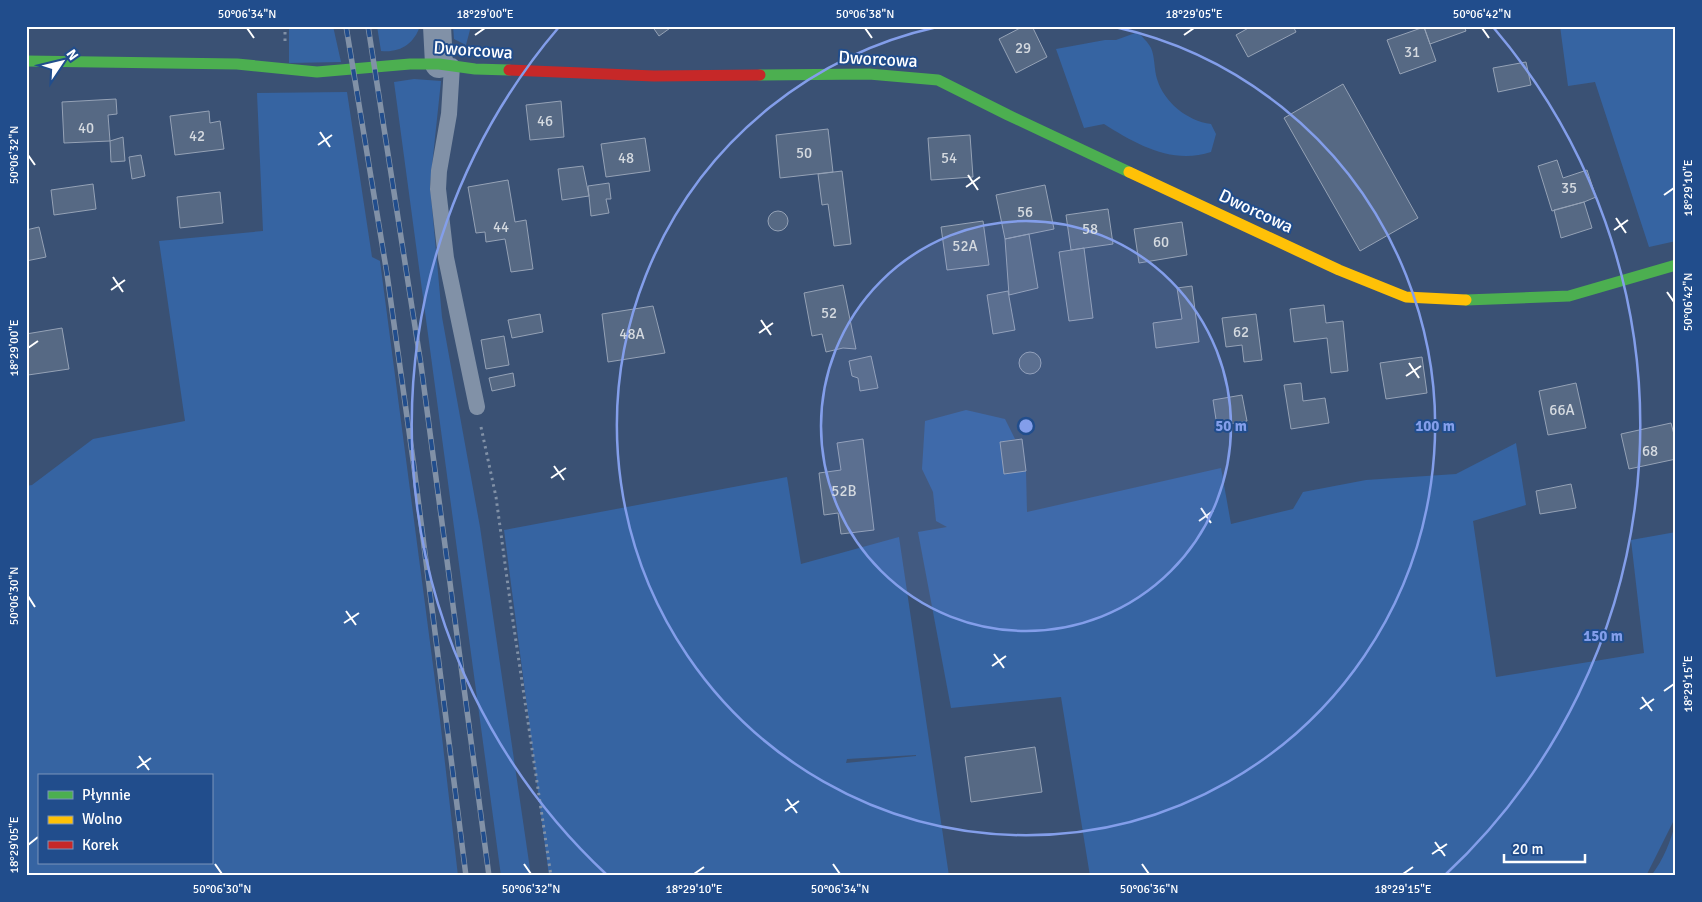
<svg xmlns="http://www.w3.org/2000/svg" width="1702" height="902" font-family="Signika,sans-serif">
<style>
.green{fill:#3664a2;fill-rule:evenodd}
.building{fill:#566984;stroke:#95a2b6}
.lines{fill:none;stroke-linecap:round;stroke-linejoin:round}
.path{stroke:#8191a7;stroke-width:3;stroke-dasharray:2.5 4;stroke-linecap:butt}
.lane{stroke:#8191a7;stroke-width:16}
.street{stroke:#8191a7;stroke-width:28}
.fast{stroke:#4caf50;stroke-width:11}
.slow{stroke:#ffc107;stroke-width:11}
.jam{stroke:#c62828;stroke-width:11}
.rail-casing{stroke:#8191a7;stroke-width:5.5}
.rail{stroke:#214d8c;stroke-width:4;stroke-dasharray:11;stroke-linecap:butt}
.ticks{fill:none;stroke:#fff;stroke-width:2}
.ring{fill:none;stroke:#839eea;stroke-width:2.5}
.labels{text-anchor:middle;stroke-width:4;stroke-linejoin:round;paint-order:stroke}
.number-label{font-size:15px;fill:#d5dae0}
.street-label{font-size:18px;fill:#fff;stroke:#214d8c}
.centre{fill:#839eea;stroke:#214d8c;stroke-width:2.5}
.ring-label{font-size:15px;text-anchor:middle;font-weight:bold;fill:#839eea;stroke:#214d8c;stroke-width:4;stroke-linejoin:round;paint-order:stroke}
.neatline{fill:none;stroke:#fff;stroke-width:2}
.ticks-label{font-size:12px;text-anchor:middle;fill:#fff}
</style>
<rect width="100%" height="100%" fill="#3a5174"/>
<path class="green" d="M289,26H333L341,62L289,63Z
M377,26H420C414,44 400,53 381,51Z
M453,26H471L466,45L454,39Z
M1560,26H1676V241L1649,247L1595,82L1568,86Z
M1138,32C1142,37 1148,42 1151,48C1155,57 1154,69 1157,79C1164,102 1187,121 1211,124L1216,134L1211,152C1172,165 1136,144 1104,124L1084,128L1056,49L1105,40H1116Z
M414,79L441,81L430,185L442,317L480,527L531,876H501L394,82Z
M347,92L372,257L380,261L439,711L458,876H26V486L32,485L93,439L185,421L159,241L263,231L257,93ZM39,776H211V863H39Z
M966,410L1005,419L1015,439L1000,442L1004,473L1026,471L1027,512L1221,468L1231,524L1293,509L1303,492L1366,480L1456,474L1516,443L1526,505L1473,521L1496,677L1644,653L1631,540L1676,532V816L1646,876H1090L1061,697L951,708L918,532L947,527L936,521L933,492L922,469L925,421Z
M787,477L801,564L899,537L949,876H549L504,530ZM916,755V756L846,763L847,759Z
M1676,822V876H1651C1664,859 1670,842 1676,822Z"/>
<path class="building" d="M652,26H673L659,36Z
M1024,26H1032L1047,57L1016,73L999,39Z
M1252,26H1293L1296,32L1248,57L1236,35Z
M1426,26H1464L1466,31L1430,44L1424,27Z
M1424,27L1436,61L1400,74L1387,40Z
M1526,62L1531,85L1498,92L1493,68Z
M1343,84L1418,218L1360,251L1284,118Z
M116,99L117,114L108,115L110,141L64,143L62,102Z
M561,101L564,137L530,140L526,105Z
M209,111L210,123L220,121L224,149L175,155L170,116Z
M828,129L833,172L780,178L776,135Z
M970,135L973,177L931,180L928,138Z
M123,137L125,161L111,162L110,141Z
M645,138L650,171L606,177L601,144Z
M141,155L145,176L132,179L129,157Z
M1557,160L1563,178L1587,170L1596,197L1584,202L1552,211L1538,166Z
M583,166L589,196L562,200L558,169Z
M842,171L851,244L834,246L828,204L822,205L818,174Z
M508,180L515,222L526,220L533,269L511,272L505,239L486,242L485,232L476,233L468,187Z
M609,183L611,199H606L609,213L591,216L588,186Z
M93,184L96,209L54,215L51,190Z
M1045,185L1054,229L1005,239L996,195Z
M220,192L223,223L180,228L177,197Z
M1584,202L1592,228L1561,238L1554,210Z
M1108,209L1113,244L1071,250L1066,215Z
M768 221a10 10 0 1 1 20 0a10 10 0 1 1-20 0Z
M983,221L989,265L947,270L941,227Z
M1182,222L1187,255L1139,263L1134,229Z
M39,227L46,257L26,261V230Z
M1029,234L1038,288L1009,295L1005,239Z
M1084,248L1093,318L1069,321L1059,252Z
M843,285L856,349L843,348L826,352L822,334L812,336L804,293Z
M1192,286L1199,342L1156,348L1153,323L1182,319L1177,288Z
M1008,291L1015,330L993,334L987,295Z
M1324,305L1326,323L1343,321L1348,371L1331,373L1327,338L1294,342L1290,309Z
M653,306L665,353L608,362L602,314Z
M540,314L543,332L512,338L508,320Z
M1256,314L1262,360L1244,362L1242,345L1226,347L1222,318Z
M62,328L69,369L28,375L26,363V334Z
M504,336L509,365L486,369L481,340Z
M1019 363a11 11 0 1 1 22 0a11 11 0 1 1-22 0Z
M871,356L878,388L860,391L858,378L852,376L849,361Z
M1422,357L1427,393L1386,399L1380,363Z
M513,373L515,386L492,391L489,378Z
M1301,383L1303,401L1325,398L1329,423L1291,429L1284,385Z
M1576,383L1586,428L1548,435L1539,391Z
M1242,395L1247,421L1217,426L1213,400Z
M1671,423L1676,442V459L1629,469L1621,434Z
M863,439L874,530L841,534L838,513L824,515L819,473L841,470L837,443Z
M1022,439L1026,471L1004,474L1000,442Z
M1571,484L1576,508L1540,514L1536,491Z
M1035,747L1042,792L971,802L965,757Z"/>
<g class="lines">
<path class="path" d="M285,41V26
M481,427L496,497L511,608L551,876"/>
<path class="lane" d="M452,66L449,114L439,171L438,189L446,258L477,407"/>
<path class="street" d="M437,26L439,64"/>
<path class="fast" d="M26,61L237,64L317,72L410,64H439L475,69L509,70
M760,75L869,74L938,80L1008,115L1129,172
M1466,300L1569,296L1676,265"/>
<path class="slow" d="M1129,172L1339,270L1406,297L1466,300"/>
<path class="jam" d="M509,70L654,76L760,75"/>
<g class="rail-casing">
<path id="rail" d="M346,26L387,274L414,467L466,876
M368,26L421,365L489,876"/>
</g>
<use href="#rail" class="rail"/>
</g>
<path class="ticks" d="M247,28L254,38M865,28L872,38M1482,28L1489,38M475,35L485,28M1184,35L1194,28M320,132L330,147M318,145L332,135M28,155L35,165M968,175L978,190M966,187L980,177M1664,195L1674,188M1616,218L1626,233M1614,230L1628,220M113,277L123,292M111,290L125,280M1667,292L1674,302M761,320L771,335M759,333L773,323M28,348L38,341M1409,363L1419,378M1406,376L1421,366M554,466L564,480M551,478L566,468M1201,508L1211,523M1199,521L1213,511M28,596L35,607M346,611L356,625M344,623L359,613M994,654L1004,668M992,666L1006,656M1664,691L1674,684M1642,697L1652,711M1640,709L1654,699M139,756L149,770M137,768L151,758M787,799L797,813M785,811L799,801M1435,842L1445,856M28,845L38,837M1432,854L1447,844M215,864L222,874M524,864L531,874M833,864L840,874M1142,864L1149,874M694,874L704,867M1403,874L1413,867"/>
<circle cx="1026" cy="426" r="205" fill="#839eea" fill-opacity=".12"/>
<g class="ring">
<circle cx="1026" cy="426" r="205"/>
<path d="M1115 27A409 409 0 1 1 937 27"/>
<path d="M607 875A614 614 0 0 1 559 27M1493 27A614 614 0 0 1 1445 875"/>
</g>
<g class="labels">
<g class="number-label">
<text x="1023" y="53">29</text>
<text x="1412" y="57">31</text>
<text x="545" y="126">46</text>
<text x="86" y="133">40</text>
<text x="197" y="141">42</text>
<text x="804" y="158">50</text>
<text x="626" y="163">48</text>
<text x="949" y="163">54</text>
<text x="1569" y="193">35</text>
<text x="1025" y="217">56</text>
<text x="501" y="232">44</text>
<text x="1090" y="234">58</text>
<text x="1161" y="247">60</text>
<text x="965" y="251">52A</text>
<text x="829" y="318">52</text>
<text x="1241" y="337">62</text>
<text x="632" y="339">48A</text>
<text x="1562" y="415">66A</text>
<text x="1650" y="456">68</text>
<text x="844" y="496">52B</text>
</g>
<g class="street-label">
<text transform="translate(473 50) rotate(4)" y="6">Dworcowa</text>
<text transform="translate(878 59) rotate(3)" y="6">Dworcowa</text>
<text transform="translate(1256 211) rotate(25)" y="6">Dworcowa</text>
</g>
</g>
<circle cx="1026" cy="426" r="8" class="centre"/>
<g class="ring-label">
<text x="1231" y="431">50 m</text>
<text x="1435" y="431">100 m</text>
<text x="1603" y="641">150 m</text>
</g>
<rect width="1702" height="902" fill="none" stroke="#214d8c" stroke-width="55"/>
<rect x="38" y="774" width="175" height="90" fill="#214d8c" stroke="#7a94ba"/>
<rect x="48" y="791" width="25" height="8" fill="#4caf50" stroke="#7a94ba"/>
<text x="82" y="800" font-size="15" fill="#ffffff">Płynnie</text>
<rect x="48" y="816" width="25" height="8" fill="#ffc107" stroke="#7a94ba"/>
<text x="82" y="824" font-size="15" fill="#ffffff">Wolno</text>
<rect x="48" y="841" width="25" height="8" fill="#c62828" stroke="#7a94ba"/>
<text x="82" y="850" font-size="15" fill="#ffffff">Korek</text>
<g transform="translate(62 62) rotate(55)" stroke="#214d8c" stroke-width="4" paint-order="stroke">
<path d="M0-4L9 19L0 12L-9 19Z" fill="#ffffff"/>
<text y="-8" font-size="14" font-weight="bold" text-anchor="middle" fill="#ffffff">N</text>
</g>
<path d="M1504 854v8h81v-8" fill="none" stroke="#ffffff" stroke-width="2.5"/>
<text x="1512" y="854" font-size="15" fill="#ffffff" stroke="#214d8c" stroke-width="4" paint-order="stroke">20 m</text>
<rect x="28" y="28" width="1646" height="846" class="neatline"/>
<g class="ticks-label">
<text x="247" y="18">50°06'34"N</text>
<text x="485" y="18">18°29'00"E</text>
<text x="865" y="18">50°06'38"N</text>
<text x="1194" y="18">18°29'05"E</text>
<text x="1482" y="18">50°06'42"N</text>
<text transform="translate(14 155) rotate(-90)" y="4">50°06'32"N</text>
<text transform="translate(1688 188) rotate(-90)" y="4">18°29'10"E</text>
<text transform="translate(1688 302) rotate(-90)" y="4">50°06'42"N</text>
<text transform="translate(14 348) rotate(-90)" y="4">18°29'00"E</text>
<text transform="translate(14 596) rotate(-90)" y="4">50°06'30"N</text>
<text transform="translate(1688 684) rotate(-90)" y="4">18°29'15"E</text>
<text transform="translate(14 845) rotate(-90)" y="4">18°29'05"E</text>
<text x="222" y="893">50°06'30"N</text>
<text x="531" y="893">50°06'32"N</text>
<text x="694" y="893">18°29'10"E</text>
<text x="840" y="893">50°06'34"N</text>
<text x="1149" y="893">50°06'36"N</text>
<text x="1403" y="893">18°29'15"E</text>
</g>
</svg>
